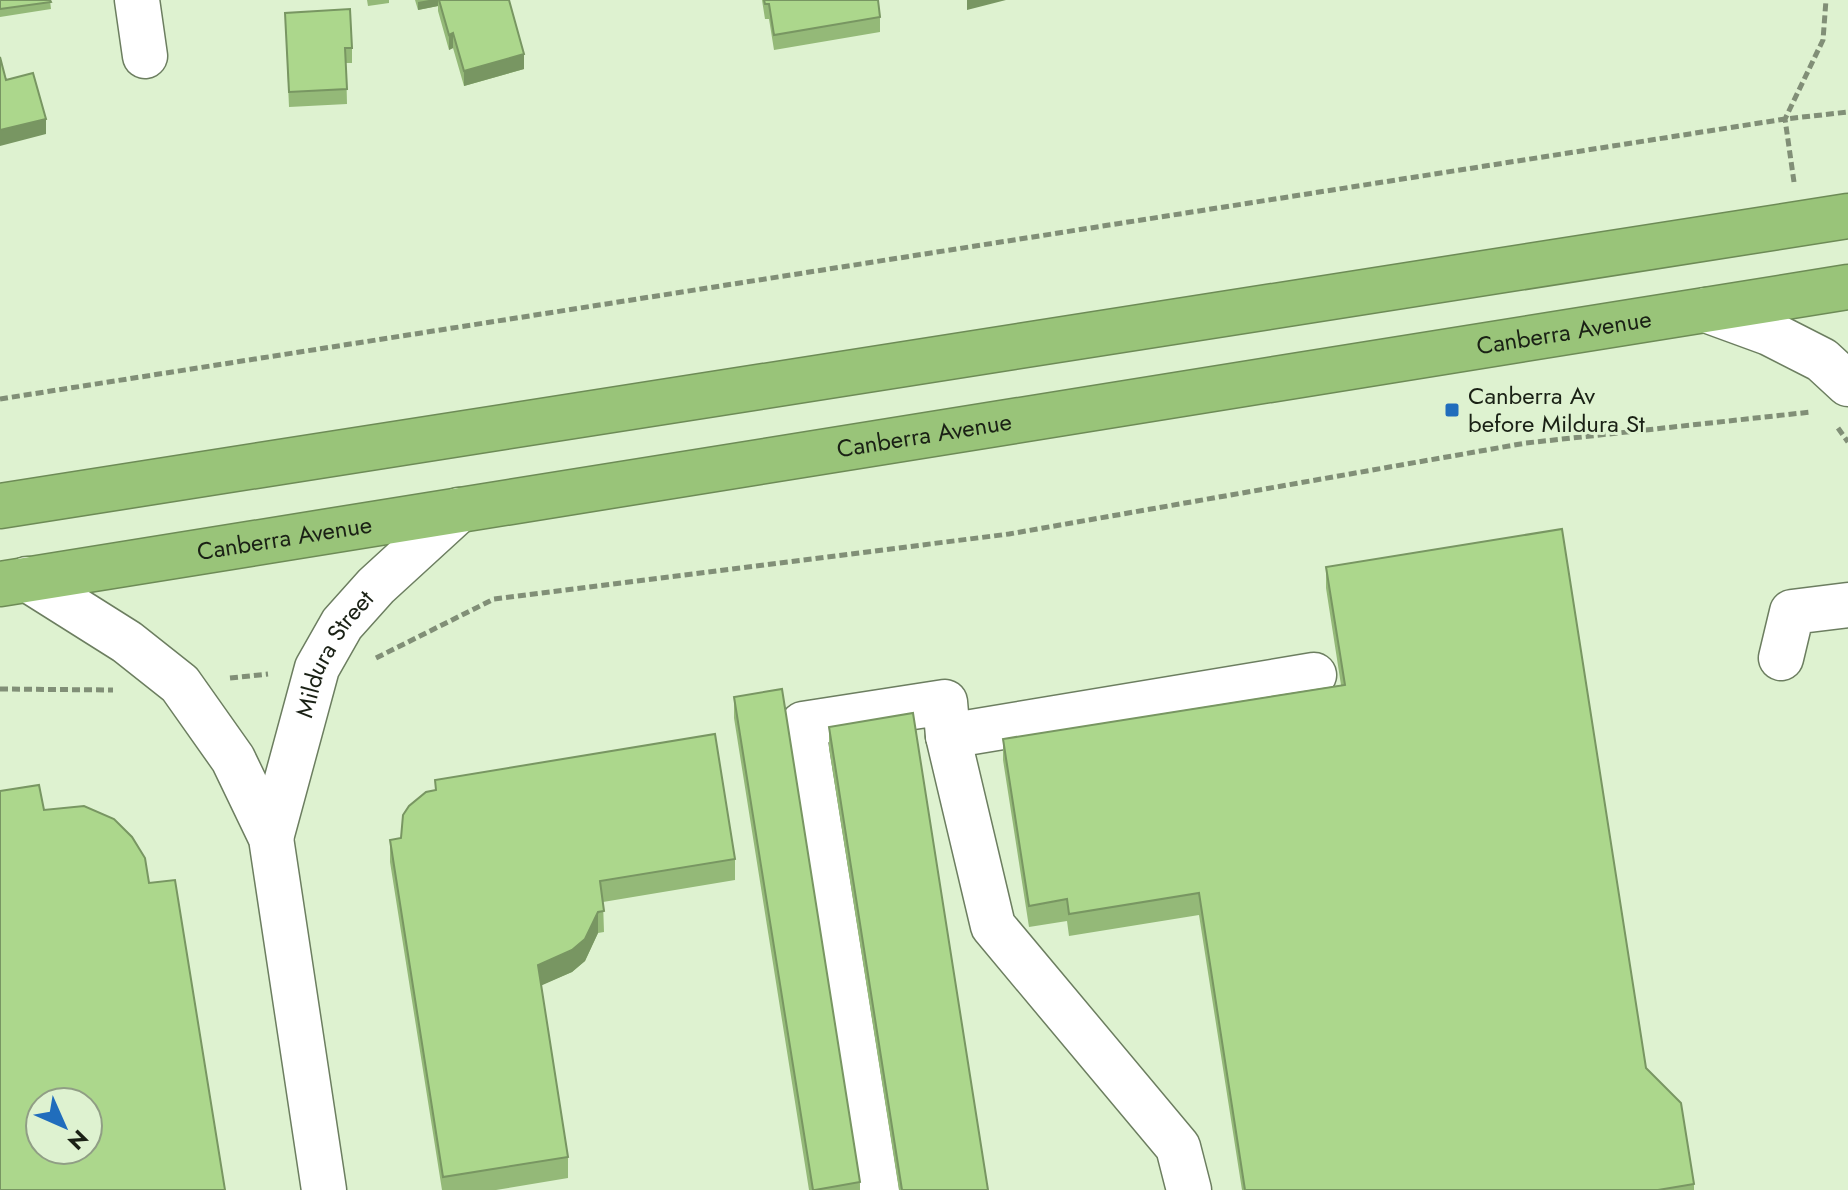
<svg xmlns="http://www.w3.org/2000/svg" width="1848" height="1190" font-family="Jost,sans-serif">
<style>
.lines{fill:none;stroke-linecap:round;stroke-linejoin:round}
.minor-casing{stroke:#6c7e60;stroke-width:47}
.highway-casing{stroke:#6d8b56;stroke-width:47}
.path{stroke:#818f77;stroke-width:5;stroke-dasharray:8 4;stroke-linecap:butt}
.minor{stroke:#fff;stroke-width:44}
.highway{stroke:#99c479;stroke-width:44}
.wall{fill:#94b978}
.shaded-wall{fill:#789662}
.building{fill:#acd78c;stroke:#789662;stroke-width:2;fill-rule:evenodd}
.poi-dot{fill:#206dbc;stroke:#def2d0;stroke-width:3}
.labels{text-anchor:middle;stroke-width:6;stroke-linejoin:round;paint-order:stroke}
.street-label{font-size:24px;fill:#1a2115;stroke:#def2d0}
.poi-label{font-size:24px;fill:#1a2115;stroke:#def2d0;text-anchor:start}
</style>
<rect width="100%" height="100%" fill="#def2d0"/>
<g class="lines">
<g class="minor-casing">
<g id="minor">
<path d="M137,0L145,56"/>
<path d="M1706,310L1769,333L1822,360L1848,384"/>
<path d="M27,579L127,642L180,684L233,759L271,838L324,1190"/>
<path d="M1781,658L1792,612L1848,605"/>
<path id="s1" d="M271,838L317,668L342,624L376,586L459,510"/>
<path d="M877,1190L803,724L945,702L948,736"/>
<path d="M1189,1190L1178,1147L993,926L948,736L1314,675"/>
</g>
</g>
<g class="highway-casing">
<g id="highway">
<path d="M0,506L1848,216"/>
<path id="s2" d="M0,584L1848,287"/>
</g>
</g>
<path class="path" d="M1794,182L1785,119L1823,40L1826,0
M0,399L1785,119L1848,112
M1838,428L1848,442
M376,658L494,599L1009,534L1526,443L1811,412
M230,678L268,674
M0,689L113,690"/>
<use href="#minor" class="minor"/>
<use href="#highway" class="highway"/>
</g>
<path class="wall" d="M0,0H50L51,9L0,17Z
M367,0H389V3L368,6Z
M415,0H509L524,69L464,86L453,48L449,50L438,11V6L418,10Z
M762,0H878L880,17V32L774,50L769,19H765Z
M285,13L352,48V63H346L347,104L289,107Z
M1326,567L1646,1068L1694,1184V1190H1242L1199,915L1069,936L1067,921L1029,927L1003,760V739L1341,685L1326,588Z
M734,697L860,1182V1190H809L734,718Z
M829,727L988,1190H899L829,748Z
M435,780L735,859V880L603,902L604,932L598,933L585,961L572,972L541,985L568,1157V1178L496,1190H442L390,862V840L401,838L435,790Z"/>
<path class="shaded-wall" d="M429,0H438V6L418,10V2Z
M967,0H1006L967,10Z
M453,33V48L449,50V35Z
M524,54V69L464,86V71Z
M46,119V134L0,146V130Z
M598,912V933L585,961L572,972L538,987V965Z"/>
<path class="building" d="M0,0H50L51,2L0,9Z
M439,0H509L524,54L464,71L453,33L449,35Z
M764,0H878L880,17L774,35L769,4H765Z
M350,9L352,48H345L347,89L289,92L285,13Z
M0,57L6,80L33,73L46,119L0,130Z
M1562,529L1646,1068L1681,1103L1694,1184L1658,1190H1245L1199,893L1069,914L1067,899L1029,906L1003,739L1345,685L1326,567Z
M782,689L860,1182L815,1190H813L734,697Z
M913,713L988,1190H902L829,727Z
M715,734L735,859L600,881L604,911L598,912L585,939L572,950L538,965L568,1157L443,1177L390,840L401,838L403,815L409,806L426,792L436,790L435,780Z
M39,785L44,810L84,806L114,819L132,837L145,858L149,883L175,880L225,1190H0V791ZM40,1102H88V1150H40Z"/>
<rect class="poi-dot" x="1444" y="402" width="16" height="16" rx="4"/>
<g class="labels">
<g class="street-label">
<text dy="8" stroke="none"><textPath href="#s2" startOffset="1584">Canberra Avenue</textPath></text>
<text dy="8" stroke="none"><textPath href="#s2" startOffset="936">Canberra Avenue</textPath></text>
<text dy="8" stroke="none"><textPath href="#s2" startOffset="288">Canberra Avenue</textPath></text>
<text dy="8" stroke="none"><textPath href="#s1" startOffset="196">Mildura Street</textPath></text>
</g>
<g class="poi-label">
<text x="1468" y="404">Canberra Av<tspan x="1468" dy="28">before Mildura St</tspan></text>
</g>
</g>
<g transform="translate(64 1126) rotate(135)"><circle r="38" fill="#def2d0" stroke="#909e85" stroke-width="2"/>
<path d="M0-6L14 30L0 20L-14 30Z" fill="#206dbc"/>
<text y="-12" font-size="22" font-weight="bold" text-anchor="middle" fill="#1a2115">N</text>
</g>
</svg>
